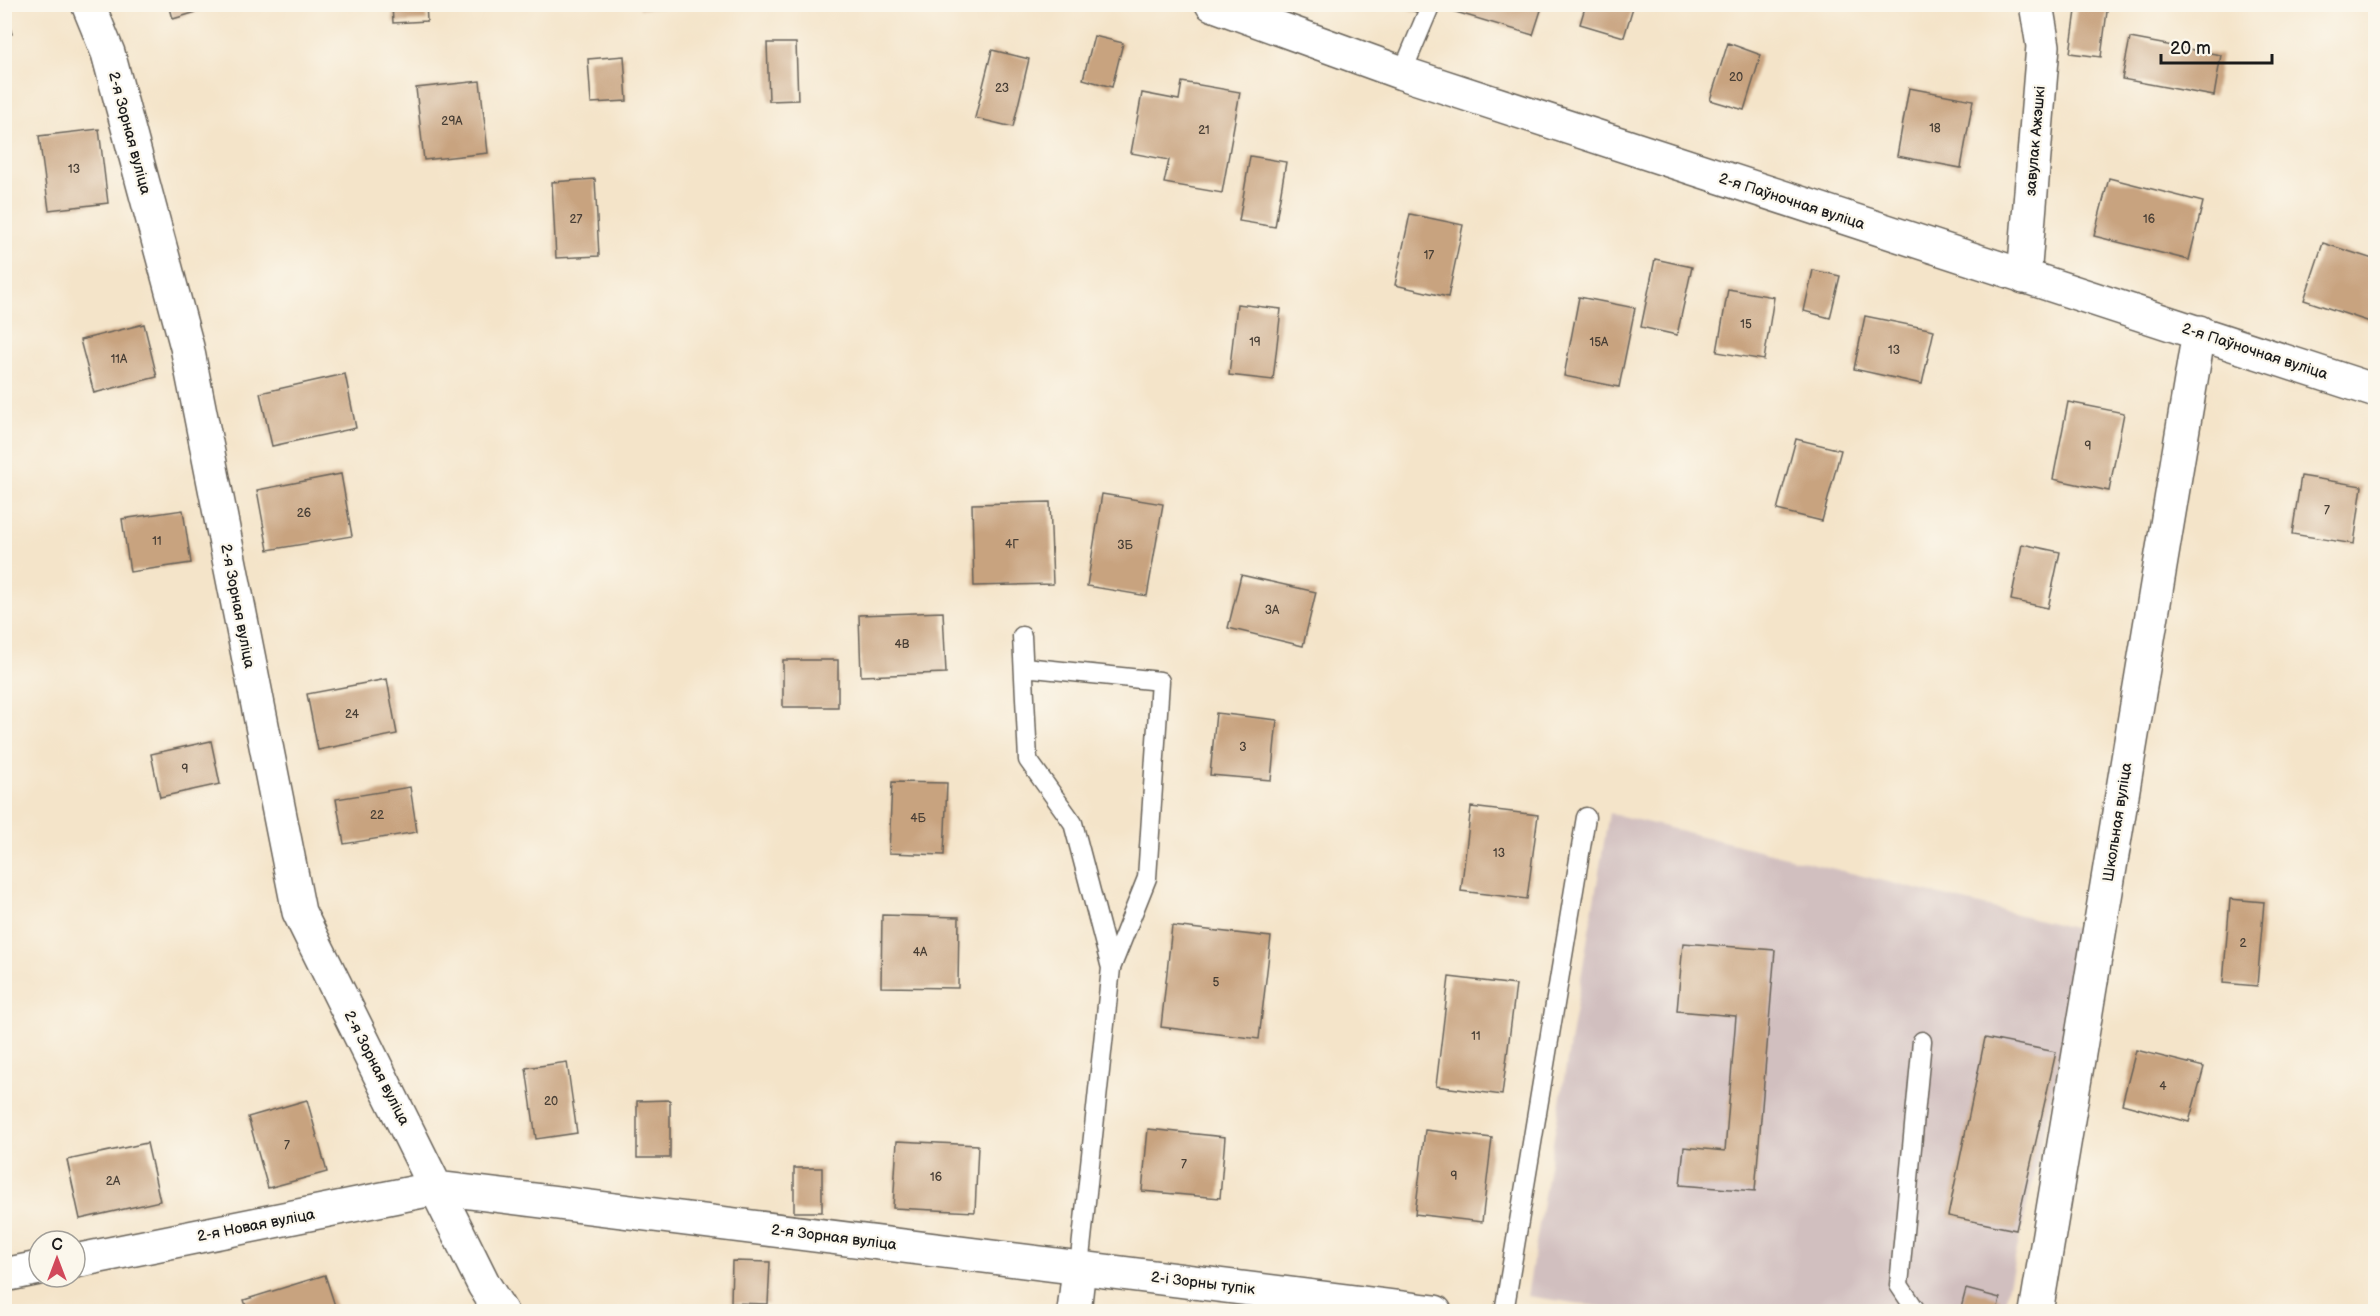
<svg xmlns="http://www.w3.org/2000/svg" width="2380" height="1316" font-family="'Balsamiq Sans',sans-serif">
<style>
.industrial{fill:#d1bfbf}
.building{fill:#c8a37f}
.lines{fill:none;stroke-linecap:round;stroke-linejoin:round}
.lane-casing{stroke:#686259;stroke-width:21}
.street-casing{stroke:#686259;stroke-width:36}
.lane{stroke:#fff;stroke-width:18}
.street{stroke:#fff;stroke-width:33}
.labels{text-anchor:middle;stroke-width:4.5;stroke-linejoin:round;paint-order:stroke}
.number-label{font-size:12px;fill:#473e35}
.street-label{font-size:15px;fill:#1c1c1c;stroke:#fbf7ec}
</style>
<rect width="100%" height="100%" fill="#fbf7ec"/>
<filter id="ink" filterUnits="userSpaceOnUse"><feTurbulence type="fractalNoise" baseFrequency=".0167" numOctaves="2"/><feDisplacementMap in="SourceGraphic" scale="12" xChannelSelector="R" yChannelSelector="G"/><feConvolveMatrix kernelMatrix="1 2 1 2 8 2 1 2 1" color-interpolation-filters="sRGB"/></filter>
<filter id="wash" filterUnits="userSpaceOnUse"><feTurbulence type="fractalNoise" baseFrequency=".008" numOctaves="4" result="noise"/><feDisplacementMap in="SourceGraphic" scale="24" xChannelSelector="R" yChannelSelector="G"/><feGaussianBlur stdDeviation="1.35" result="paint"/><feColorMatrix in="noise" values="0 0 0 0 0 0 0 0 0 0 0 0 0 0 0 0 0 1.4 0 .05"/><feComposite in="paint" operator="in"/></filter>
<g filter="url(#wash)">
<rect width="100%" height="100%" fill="#f4e4c9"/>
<path class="industrial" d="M1609,813L2089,932L2003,1311L1636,1312L1527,1296Z"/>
<g id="blocks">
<path class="building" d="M169,4H215L216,6L173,19Z
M392,4H426L427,21L393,23Z
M640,4H698V6L640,9Z
M1395,4H1418L1416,12Z
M1451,4H1543L1533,35L1449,10Z
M1586,4H1634L1624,37L1580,24Z
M2077,4H2108L2101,57L2070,53Z
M4,5L12,34L4,36Z
M1094,36L1123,43L1112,87L1083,79Z
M2130,38L2221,55L2214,96L2122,79Z
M767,43H796L798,100L769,101Z
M1728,43L1761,55L1744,110L1710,100Z
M992,50L1029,59L1013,127L975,118Z
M624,56L627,101L591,103L588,59Z
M480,81L488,153L424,160L416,88Z
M1182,82L1240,92L1222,193L1164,183L1169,160L1131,153L1142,93L1179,100Z
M1909,88L1973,100L1961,168L1897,156Z
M99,129L108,203L49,210L39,136Z
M1250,156L1286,162L1275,227L1239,221Z
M2109,178L2203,202L2189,260L2094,236Z
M595,179L599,256L556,258L552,182Z
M1410,214L1463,225L1448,297L1395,285Z
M2323,243L2376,260V324L2304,300Z
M1655,259L1692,267L1677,335L1641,327Z
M1813,270L1840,276L1830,318L1804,311Z
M1728,289L1774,297L1764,360L1717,352Z
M1579,297L1635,308L1619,387L1564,376Z
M1237,304L1281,309L1273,380L1229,375Z
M1865,316L1934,330L1922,384L1854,369Z
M144,324L157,377L94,393L80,340Z
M345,374L356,428L272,446L260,393Z
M2068,402L2124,413L2109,491L2053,479Z
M1796,439L1841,450L1822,521L1777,510Z
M341,474L352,536L268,550L257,490Z
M2301,476L2362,486L2354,544L2292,534Z
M1102,494L1163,504L1147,596L1087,586Z
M1050,502L1053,584L974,586L972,504Z
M183,510L191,563L130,572L122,519Z
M2022,544L2060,552L2048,608L2011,600Z
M1241,575L1316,592L1303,646L1228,628Z
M943,612L946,673L861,676L859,615Z
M783,660H838V707H783Z
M387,679L397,734L318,750L307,694Z
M1216,713L1277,720L1271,780L1210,775Z
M211,741L220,784L160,797L151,754Z
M892,782L947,783L944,855L889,853Z
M410,787L417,832L344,844L336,799Z
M1471,807L1538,815L1527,899L1461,891Z
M2230,899L2264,902L2257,986L2223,983Z
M882,915L959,917L958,988L881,987Z
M1172,926L1271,937L1259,1039L1161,1027Z
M1683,943L1775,950L1755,1191L1680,1185L1684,1147L1725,1151L1736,1016L1677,1011Z
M1449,977L1516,985L1502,1095L1436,1086Z
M1985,1038L2056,1052L2016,1230L1948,1216Z
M2136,1050L2204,1067L2189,1122L2122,1104Z
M567,1062L577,1133L536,1139L526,1068Z
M307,1100L327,1172L268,1188L248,1117Z
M670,1100V1158H637V1101Z
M1148,1129L1225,1137L1220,1198L1142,1191Z
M1425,1130L1492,1138L1482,1222L1415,1214Z
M897,1141L978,1145L975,1212L893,1208Z
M147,1143L160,1201L80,1219L67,1160Z
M794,1168H822V1212H794Z
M732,1261L770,1262L768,1304L731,1303Z
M325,1275L337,1312H248L244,1300Z
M1966,1289L2000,1298L1997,1312H1960Z"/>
</g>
</g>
<g filter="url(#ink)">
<use href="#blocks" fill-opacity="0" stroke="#686259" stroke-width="1.5"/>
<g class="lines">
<g class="lane-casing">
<path id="lane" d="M1402,73L1431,4
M1022,636L1028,760L1073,823L1111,968L1079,1267
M1024,667L1160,681L1147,878L1111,968
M1504,1312L1586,817
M1917,1312L1899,1285L1922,1041"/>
</g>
<g class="street-casing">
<path id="street" d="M88,4L108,53L187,347L299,912L484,1285L501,1312
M1212,4L1402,73L2376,391
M2024,277L2043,46L2036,4
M75,1261L437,1188L1435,1312
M4,1275L39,1268
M1074,1312L1079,1267
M2036,1312L2199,332"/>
</g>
<use href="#lane" class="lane"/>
<use href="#street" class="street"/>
</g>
</g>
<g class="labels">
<g class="number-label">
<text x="1736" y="81">20</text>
<text x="1002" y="92">23</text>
<text x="452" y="125">29А</text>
<text x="1935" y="132">18</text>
<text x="1204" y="134">21</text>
<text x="74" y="173">13</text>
<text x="576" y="223">27</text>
<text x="2149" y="223">16</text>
<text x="1429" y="259">17</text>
<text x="1746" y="328">15</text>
<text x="1255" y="346">19</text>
<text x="1599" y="346">15А</text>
<text x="1894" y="354">13</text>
<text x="119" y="363">11А</text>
<text x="2088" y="450">9</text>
<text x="2327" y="514">7</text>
<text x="304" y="517">26</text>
<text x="157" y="545">11</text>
<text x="1012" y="548">4Г</text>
<text x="1125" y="549">3Б</text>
<text x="1272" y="614">3А</text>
<text x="902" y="648">4В</text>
<text x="352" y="718">24</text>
<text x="1243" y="751">3</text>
<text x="185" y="773">9</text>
<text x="377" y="819">22</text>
<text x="918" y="822">4Б</text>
<text x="1499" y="857">13</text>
<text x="2243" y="947">2</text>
<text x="920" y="956">4А</text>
<text x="1216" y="986">5</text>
<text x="1476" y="1040">11</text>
<text x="2163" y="1090">4</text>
<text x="551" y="1105">20</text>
<text x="287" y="1149">7</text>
<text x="1184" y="1168">7</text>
<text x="1454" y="1180">9</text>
<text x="936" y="1181">16</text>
<text x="113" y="1185">2А</text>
</g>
<g class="street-label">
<text transform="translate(130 133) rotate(75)" y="5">2-я Зорная вуліца</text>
<text transform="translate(2035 141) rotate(-85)" y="5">завулак Ажэшкі</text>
<text transform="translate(1792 201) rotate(18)" y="5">2-я Паўночная вуліца</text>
<text transform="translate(2255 351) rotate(18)" y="5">2-я Паўночная вуліца</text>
<text transform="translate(238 606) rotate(79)" y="5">2-я Зорная вуліца</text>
<text transform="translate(2117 822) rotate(-81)" y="5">Школьная вуліца</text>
<text transform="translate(377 1068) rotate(63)" y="5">2-я Зорная вуліца</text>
<text transform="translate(256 1225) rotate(-11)" y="5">2-я Новая вуліца</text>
<text transform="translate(834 1237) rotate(7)" y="5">2-я Зорная вуліца</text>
<text transform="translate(1203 1283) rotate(7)" y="5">2-і Зорны тупік</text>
</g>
</g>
<rect width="2380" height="1316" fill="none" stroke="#fbf7ec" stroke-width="24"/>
<g transform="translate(57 1259)"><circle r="28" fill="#fbf7ec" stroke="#a29f99" stroke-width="1.5"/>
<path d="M0-4.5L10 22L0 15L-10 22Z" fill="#d1495b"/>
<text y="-9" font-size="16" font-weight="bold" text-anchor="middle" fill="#1c1c1c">С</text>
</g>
<path d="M2161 54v9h111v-9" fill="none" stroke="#1c1c1c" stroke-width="3"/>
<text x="2170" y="54" font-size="18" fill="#1c1c1c" stroke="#fbf7ec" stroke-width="4.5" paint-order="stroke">20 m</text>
</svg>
